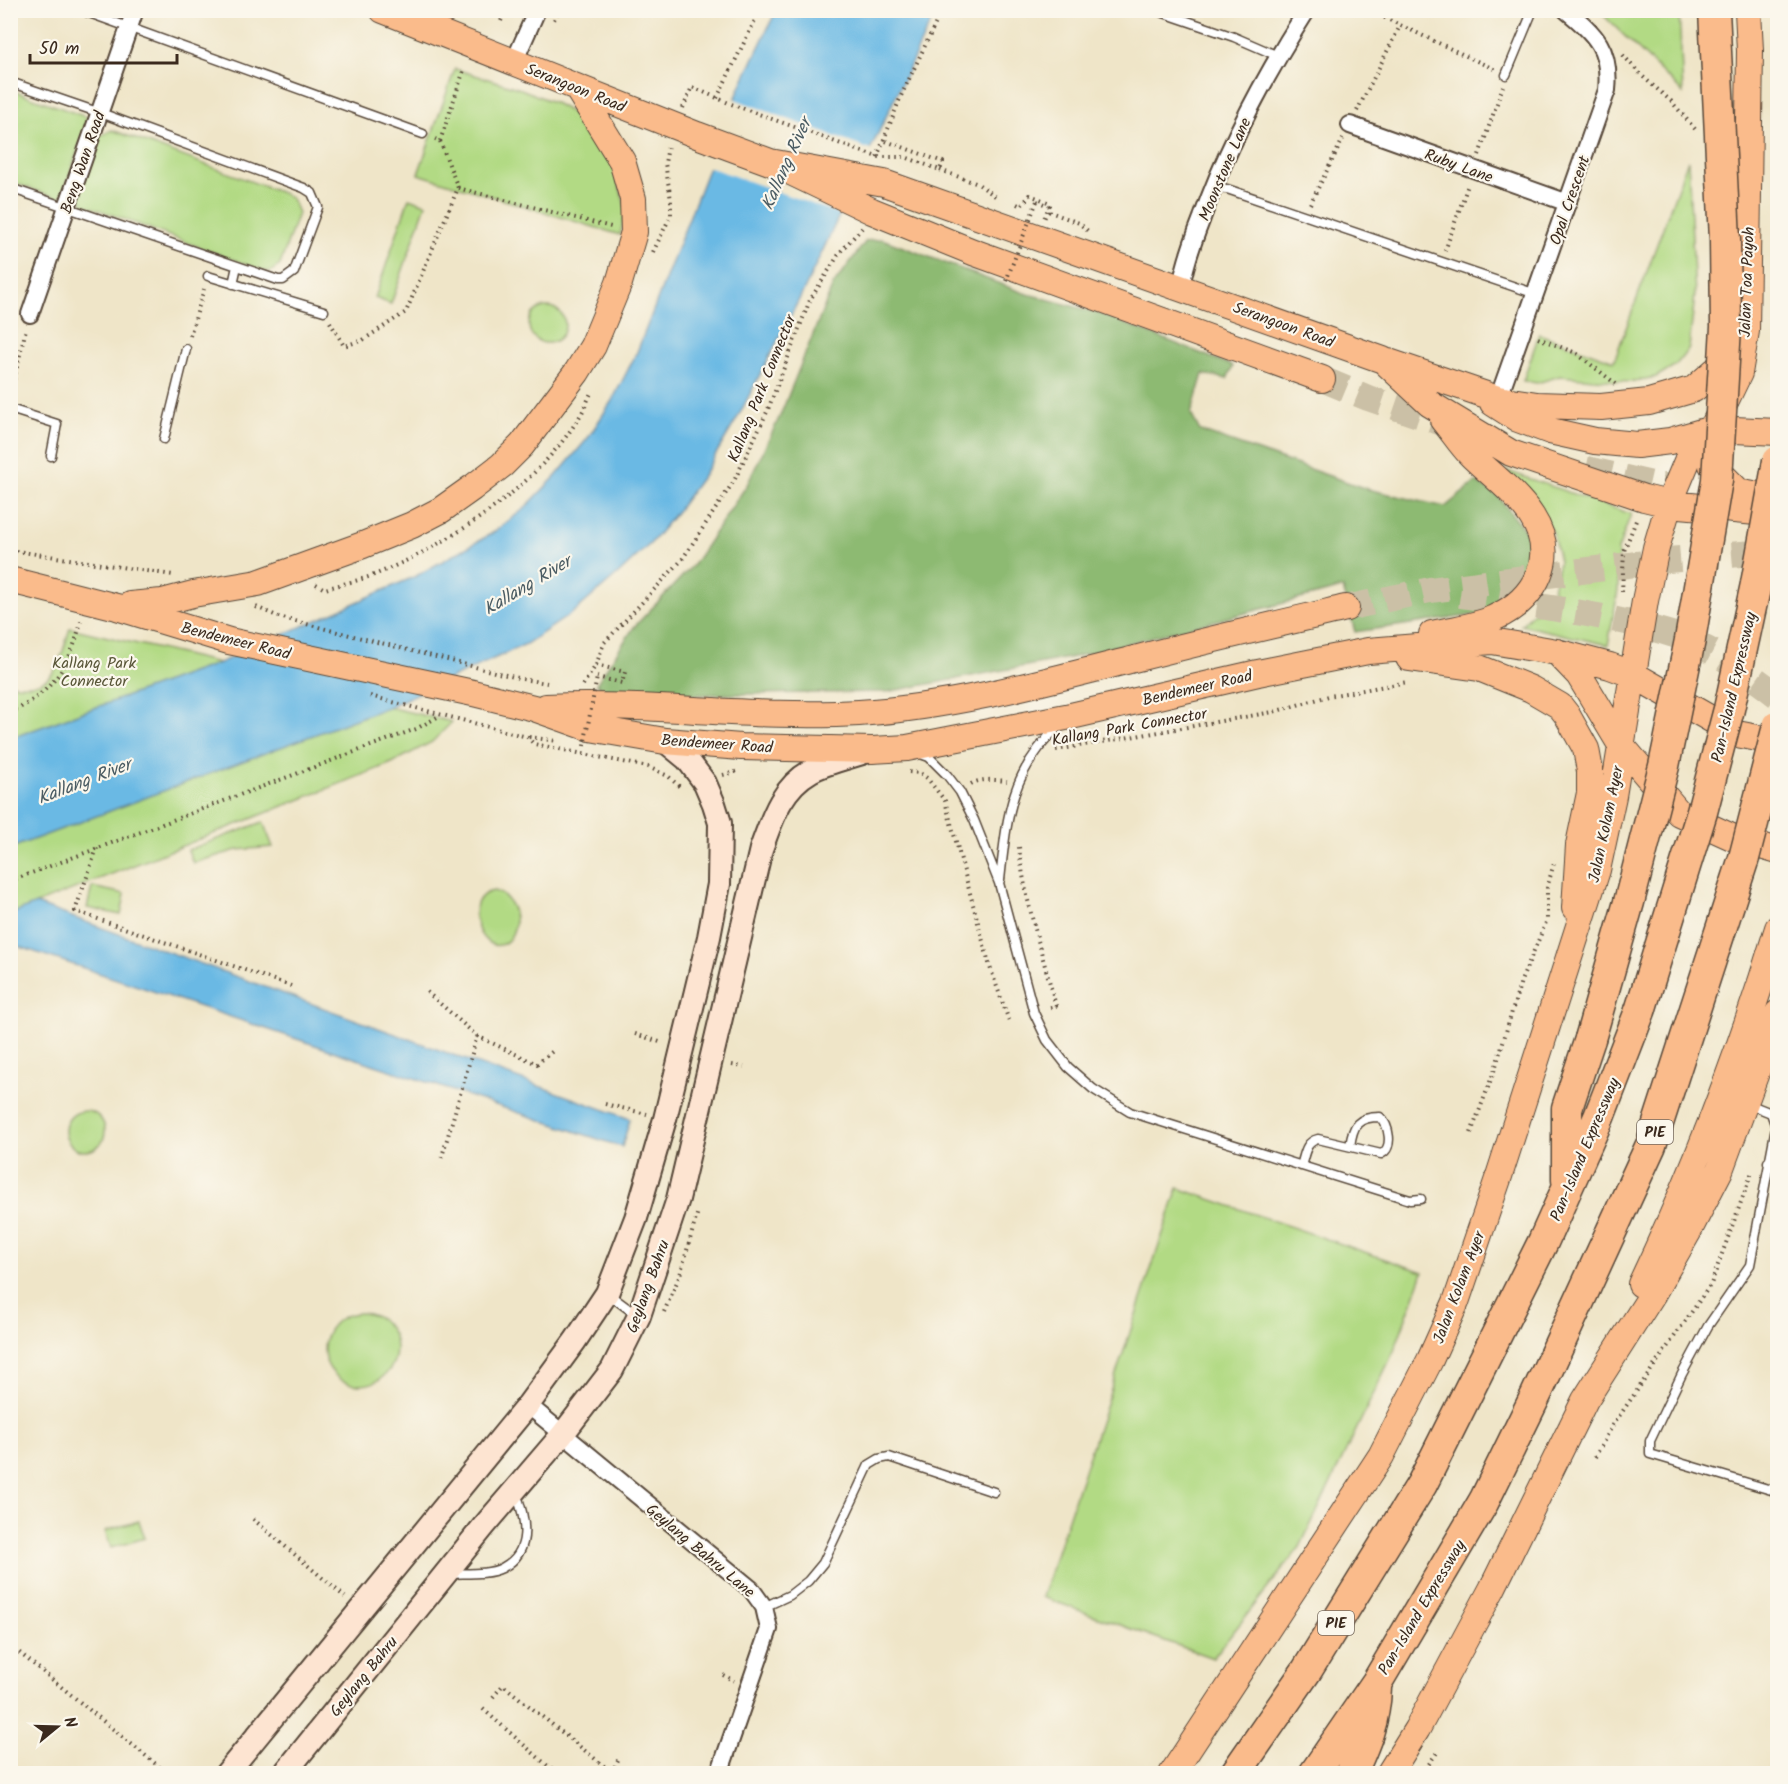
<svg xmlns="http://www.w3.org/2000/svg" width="1788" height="1784" font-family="Kalam,sans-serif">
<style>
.green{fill:#b2da84;stroke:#768251;stroke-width:1.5}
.forest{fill:#8dba72;stroke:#647248;stroke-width:1.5}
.water{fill:#6ab9e4;stroke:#527281;stroke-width:1.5}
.pier{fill:#efe5c8}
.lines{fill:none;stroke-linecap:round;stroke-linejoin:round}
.primary-tunnel{stroke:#cbc0a6;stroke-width:26;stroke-dasharray:26 13;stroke-linecap:butt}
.service-casing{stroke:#564638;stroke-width:11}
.minor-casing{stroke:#564638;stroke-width:20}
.secondary-casing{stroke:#564638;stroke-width:26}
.primary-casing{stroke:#564638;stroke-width:28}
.motorway-casing{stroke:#564638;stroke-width:33}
.path{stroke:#564638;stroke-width:4;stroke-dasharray:1.5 4.5;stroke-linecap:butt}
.service{stroke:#fff;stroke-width:8}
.minor{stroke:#fff;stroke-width:16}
.secondary{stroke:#fde4d1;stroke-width:22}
.primary{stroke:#fabb8b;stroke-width:26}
.motorway{stroke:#fabb8b;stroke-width:30}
.motorway-bridge-casing{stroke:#564638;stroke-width:33;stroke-linecap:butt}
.path-bridge{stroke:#564638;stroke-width:4;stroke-dasharray:1.5 4.5;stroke-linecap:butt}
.motorway-bridge{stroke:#fabb8b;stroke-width:30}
.labels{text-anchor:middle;stroke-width:4.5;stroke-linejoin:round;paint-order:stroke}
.shield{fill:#fbf7ec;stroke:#75685c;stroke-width:1.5}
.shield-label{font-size:15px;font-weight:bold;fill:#3b2a1e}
.street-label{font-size:16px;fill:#3b2a1e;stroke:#fbf7ec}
.park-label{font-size:16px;fill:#595638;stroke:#fbf7ec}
.water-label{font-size:18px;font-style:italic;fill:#4b5c63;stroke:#fbf7ec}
</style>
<rect width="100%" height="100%" fill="#fbf7ec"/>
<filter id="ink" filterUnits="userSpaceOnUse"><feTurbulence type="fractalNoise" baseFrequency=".0167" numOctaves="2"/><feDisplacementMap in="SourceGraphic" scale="12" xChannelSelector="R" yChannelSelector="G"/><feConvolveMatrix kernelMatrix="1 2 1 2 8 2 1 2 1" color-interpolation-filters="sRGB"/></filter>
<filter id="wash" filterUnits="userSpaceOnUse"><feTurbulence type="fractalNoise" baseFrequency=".008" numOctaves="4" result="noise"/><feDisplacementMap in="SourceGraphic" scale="24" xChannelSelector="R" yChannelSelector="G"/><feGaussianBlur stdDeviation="1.35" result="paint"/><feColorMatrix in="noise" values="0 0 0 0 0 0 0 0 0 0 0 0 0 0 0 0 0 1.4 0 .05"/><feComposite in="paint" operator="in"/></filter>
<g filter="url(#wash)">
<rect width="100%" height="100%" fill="#efe5c8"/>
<path class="green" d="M1599,11H1679L1683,93Z
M455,69L521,89L555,103L578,116L604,134L626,209L620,235L418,174Z
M11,90L89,118L61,199L11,182Z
M112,130L285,194L292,199L298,213L280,265L270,272L264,271L83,204L76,191L98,137Z
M1688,160L1695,295L1689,348L1676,365L1656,377L1629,382L1560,376L1537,383L1523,381L1539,334L1614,361Z
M409,198L426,204L391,304L375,298Z
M529 325a18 18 0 1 1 36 0a18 18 0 1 1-36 0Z
M1507,471L1631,514L1618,550V591L1608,645L1521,625L1552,594L1559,561L1553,533Z
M70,628L219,663L11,738V684C56,692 59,663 70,628Z
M388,707L452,722L432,742L392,763L11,914V848Z
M263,822L273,847L237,850L193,863L188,850Z
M92,887L125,894L121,915L87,908Z
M494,891C510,895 518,914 514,929C512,936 509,941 503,944C478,955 460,895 494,891Z
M65 1131a20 20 0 1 1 40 0a20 20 0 1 1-40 0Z
M1178,1188L1423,1272L1394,1351L1300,1547L1213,1658L1042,1597Z
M324 1349a36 36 0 1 1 72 0a36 36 0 1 1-72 0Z
M139,1521L145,1538L111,1548L105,1531Z"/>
<path class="forest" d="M882,239L1024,293L1098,313L1233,366L1227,379L1203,374L1191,414L1200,431L1367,489L1445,507L1476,482L1497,495L1529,536L1530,561L1506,600L1481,614L1355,632L1343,588L1074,657L886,692L615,696L596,684L634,627L693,565L747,485L780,416L833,285L866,241Z"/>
<path class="water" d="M776,11H936L805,288L737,419L704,474L678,510L651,543L617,575L574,612L526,644L388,707L11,848V738L219,663L416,576L491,534L524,509L556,476L588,438L613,399L637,352L740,87Z
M36,904L630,1119L622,1147L11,944V914Z"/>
<path class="pier" d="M732,98L873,151L842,215L706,166Z"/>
</g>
<g filter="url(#ink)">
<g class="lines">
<path class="primary-tunnel" d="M1322,379L1368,398L1463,430
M1586,469L1661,486L1734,488
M1460,595C1530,605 1603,613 1671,634C1709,646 1747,672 1778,696
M1346,608L1430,590L1668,560L1778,551"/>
<g class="service-casing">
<path id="service" d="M81,10L423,134
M1155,10L1234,37L1278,56
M1506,75L1533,10
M10,82L109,116L304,188L312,193L318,207L294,272L283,280H278L10,188
M1212,188L1227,189L1536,294
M208,276L324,311
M233,284L237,266
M10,409L57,424L51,456
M164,439L186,349
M918,753L929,757L947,775L960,792L974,820L999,883L1034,1013L1047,1040L1068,1067L1093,1089L1130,1112L1410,1200L1421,1199
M1000,880C1007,817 1010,772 1059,726
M1746,1103L1771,1113L1776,1127L1750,1265L1708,1326L1682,1374L1650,1441V1454L1778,1492
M1768,1162L1778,1164
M1301,1166C1305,1154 1305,1142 1318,1139L1381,1154C1394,1148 1389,1125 1380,1117C1357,1117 1353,1125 1350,1146
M607,1293L638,1316
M450,1574C466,1573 488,1575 502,1568C533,1552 526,1519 516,1493
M764,1607L790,1595L808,1581L823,1563L869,1465L879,1459L889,1457L994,1492"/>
</g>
<g class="minor-casing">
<path id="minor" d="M514,62L537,10
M1350,125L1568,203
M1181,287C1185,263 1193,241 1202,218C1228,144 1265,76 1307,10
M30,314L135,10
M1498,399L1607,90C1611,49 1596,35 1566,10
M528,1405L751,1589L764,1607L769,1629L719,1774"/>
</g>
<g class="secondary-casing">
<path id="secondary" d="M226,1774L528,1405L575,1341L607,1293L636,1218L665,1119L709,937L719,884L720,823L714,804L705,783L687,759L665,741
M284,1774L484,1526L562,1435L612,1370L639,1316L678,1199L761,849C772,819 781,788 811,771C827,762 848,758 865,752"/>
</g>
<g class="primary-casing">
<path id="primary" d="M383,10L697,135L770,162L872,211L973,252L1322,379
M770,162L884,183L1383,360L1430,404L1511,453L1644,498L1669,504L1778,514
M1389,362L1498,399L1537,405L1601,407L1649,402L1694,389L1717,369L1730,353
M1493,403L1518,419L1550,431L1595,441L1637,445L1670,441L1712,429L1778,432
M1712,456V465L1738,491L1778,499
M10,580L117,607L229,641L473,693L534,708L590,728L665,741L741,747L872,750L907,748L1071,716L1258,673L1368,651L1492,641L1557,652L1610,666L1634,675L1737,734L1778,742
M130,605L162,602L193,594L258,583L363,545L412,525L441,510L472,488L502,465L522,445L577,372L593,346L619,283L634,232L633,199L622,161L577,88
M1432,634C1450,630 1479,626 1494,618C1514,609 1531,594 1539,574C1560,523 1503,486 1472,456C1461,445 1453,432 1443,420
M1557,652L1579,675L1621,745L1679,813L1734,838L1778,851
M1409,658L1479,668L1531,689L1560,706L1567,715L1586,749L1590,771V793L1579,845L1575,908
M546,707C650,702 754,719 859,713C953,707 1047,681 1138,658C1207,640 1277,624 1346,608
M1641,1284C1696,1169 1741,1050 1778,928
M1172,1774L1381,1456L1430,1360L1456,1302L1499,1176L1597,870L1613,796L1645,601L1656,548L1669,504L1690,454L1712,429L1739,373L1746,331L1750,51L1748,10
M1389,1774L1417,1729L1492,1589L1585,1400L1652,1295L1688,1232L1720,1170L1778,1013"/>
</g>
<g class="motorway-casing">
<path id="motorway" d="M1567,1180V1108L1590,1039
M1235,1774L1307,1670L1422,1484L1543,1242L1599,1117L1640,1011
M1314,1774L1377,1682L1484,1501L1536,1395L1651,1145L1744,858
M1351,1774C1365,1744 1375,1721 1376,1688"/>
</g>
<path class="path" d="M1368,10L1496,70
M554,20L559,10
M501,21L506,10
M1623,55L1642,76L1671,101L1695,129
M717,98L760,10
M683,108L692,87L731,104L877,157H905L940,170L943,162L883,140
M1357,111L1400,26
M440,141L464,70
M1479,155L1503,86
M877,157L901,96L942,10
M940,170L978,184L998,198
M458,188L611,227
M1037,201L1049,206L1044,219
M1017,204L1021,206L1030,195L1050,203V212L1079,223L1089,232
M1310,204L1343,139
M1445,251L1468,185
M653,252L671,215V200L665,163L668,147H670
M330,322L344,346L363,340L406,312L458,188L440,141L435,139
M190,336L204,289
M1538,338L1576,353L1616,384
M10,397L26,329
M10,550L173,575
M316,584L325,589C341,584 358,581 374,575C450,544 536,488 580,416C585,408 588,399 592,391
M1622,592L1624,551L1637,518
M256,607L279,617L522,679L547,683
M596,665L625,672L622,683L597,677
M583,685L596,665L604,643L681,561L734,481L767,412L810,300L841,251L862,228
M370,696L527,737L534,744L648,767L668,776L681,788
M10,713C53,692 70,666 81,621
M529,737L557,741
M1056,750L1273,712L1329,696L1408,682
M909,772L920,773L927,778L945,801L990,967L1009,1021
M723,775L739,771
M971,784C981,778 996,780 1007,781
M1019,847C1025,902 1042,953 1056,1006L1047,1008
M97,848L75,911L291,986
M10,881L416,729L441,715
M427,992L477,1036L441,1160
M635,1034L663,1043
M477,1036L537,1064L554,1050
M732,1065L744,1067
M1774,1102L1778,1091
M605,1104L647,1114
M1471,1133L1496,1066L1521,981L1547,920V888L1554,863
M664,1312L680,1275L698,1211
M1595,1457L1613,1425L1711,1284L1752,1172
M253,1519L345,1597
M10,1645L168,1774
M723,1675L734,1681
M493,1697L503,1685L614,1774
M483,1709L557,1774
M612,1772L620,1756
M1422,1774L1438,1751"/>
<use href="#service" class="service"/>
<use href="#minor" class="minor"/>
<use href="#secondary" class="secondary"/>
<use href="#primary" class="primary"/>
<use href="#motorway" class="motorway"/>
<g class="motorway-bridge-casing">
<path id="motorway-bridge" d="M1744,858L1778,726
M1640,1011L1702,812L1729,709L1756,584L1778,461
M1590,1039L1629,902L1664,766L1690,640L1717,480L1726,327L1725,240L1714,10"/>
</g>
<path class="path-bridge" d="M1006,281L1037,201
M584,746L597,677"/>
<use href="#motorway-bridge" class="motorway-bridge"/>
</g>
</g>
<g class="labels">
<g class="shield">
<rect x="1637" y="1120" width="36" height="24" rx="4.5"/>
<rect x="1318" y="1611" width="36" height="24" rx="4.5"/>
</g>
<g class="shield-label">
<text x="1655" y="1137">PIE</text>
<text x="1336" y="1628">PIE</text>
</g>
<g class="street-label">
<text transform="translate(576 87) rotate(22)" y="6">Serangoon Road</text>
<text transform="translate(82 162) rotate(-71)" y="6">Beng Wan Road</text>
<text transform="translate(1459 165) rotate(20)" y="6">Ruby Lane</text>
<text transform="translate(1224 169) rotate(-67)" y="6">Moonstone Lane</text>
<text transform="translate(1569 200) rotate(-71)" y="6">Opal Crescent</text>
<text transform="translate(1746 282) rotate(-88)" y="6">Jalan Toa Payoh</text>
<text transform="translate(1284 324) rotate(20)" y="6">Serangoon Road</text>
<text transform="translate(761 388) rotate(-68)" y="6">Kallang Park Connector</text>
<text transform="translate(236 640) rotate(14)" y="6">Bendemeer Road</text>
<text transform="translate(1197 687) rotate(-13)" y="6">Bendemeer Road</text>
<text transform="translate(1733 687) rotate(-77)" y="6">Pan-Island Expressway</text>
<text transform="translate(1129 726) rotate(-10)" y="6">Kallang Park Connector</text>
<text transform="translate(717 743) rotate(4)" y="6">Bendemeer Road</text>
<text transform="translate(1605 824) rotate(-78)" y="6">Jalan Kolam Ayer</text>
<text transform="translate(1584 1149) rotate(-67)" y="6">Pan-Island Expressway</text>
<text transform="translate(647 1286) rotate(-70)" y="6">Geylang Bahru</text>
<text transform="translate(1458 1287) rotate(-69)" y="6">Jalan Kolam Ayer</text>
<text transform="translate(701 1550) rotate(40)" y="6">Geylang Bahru Lane</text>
<text transform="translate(1421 1607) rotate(-59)" y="6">Pan-Island Expressway</text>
<text transform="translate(363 1676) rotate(-51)" y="6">Geylang Bahru</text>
</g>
<g class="park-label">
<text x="94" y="668">Kallang Park<tspan x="94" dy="18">Connector</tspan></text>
</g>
<g class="water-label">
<text transform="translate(786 164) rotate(-66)" y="6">Kallang River</text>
<text transform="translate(527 585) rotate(-31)" y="6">Kallang River</text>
<text transform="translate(84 781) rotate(-21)" y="6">Kallang River</text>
</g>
</g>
<rect width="1788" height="1784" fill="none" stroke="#fbf7ec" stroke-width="36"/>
<g transform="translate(57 1727) rotate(71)" stroke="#fbf7ec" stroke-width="4.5" paint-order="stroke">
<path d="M0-4.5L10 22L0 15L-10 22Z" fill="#3b2a1e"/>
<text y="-9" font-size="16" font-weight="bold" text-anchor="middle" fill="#3b2a1e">N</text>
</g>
<path d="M30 54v9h147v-9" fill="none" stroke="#3b2a1e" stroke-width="3"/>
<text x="39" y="54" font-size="18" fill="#3b2a1e" stroke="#fbf7ec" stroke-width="4.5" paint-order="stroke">50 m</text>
</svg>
